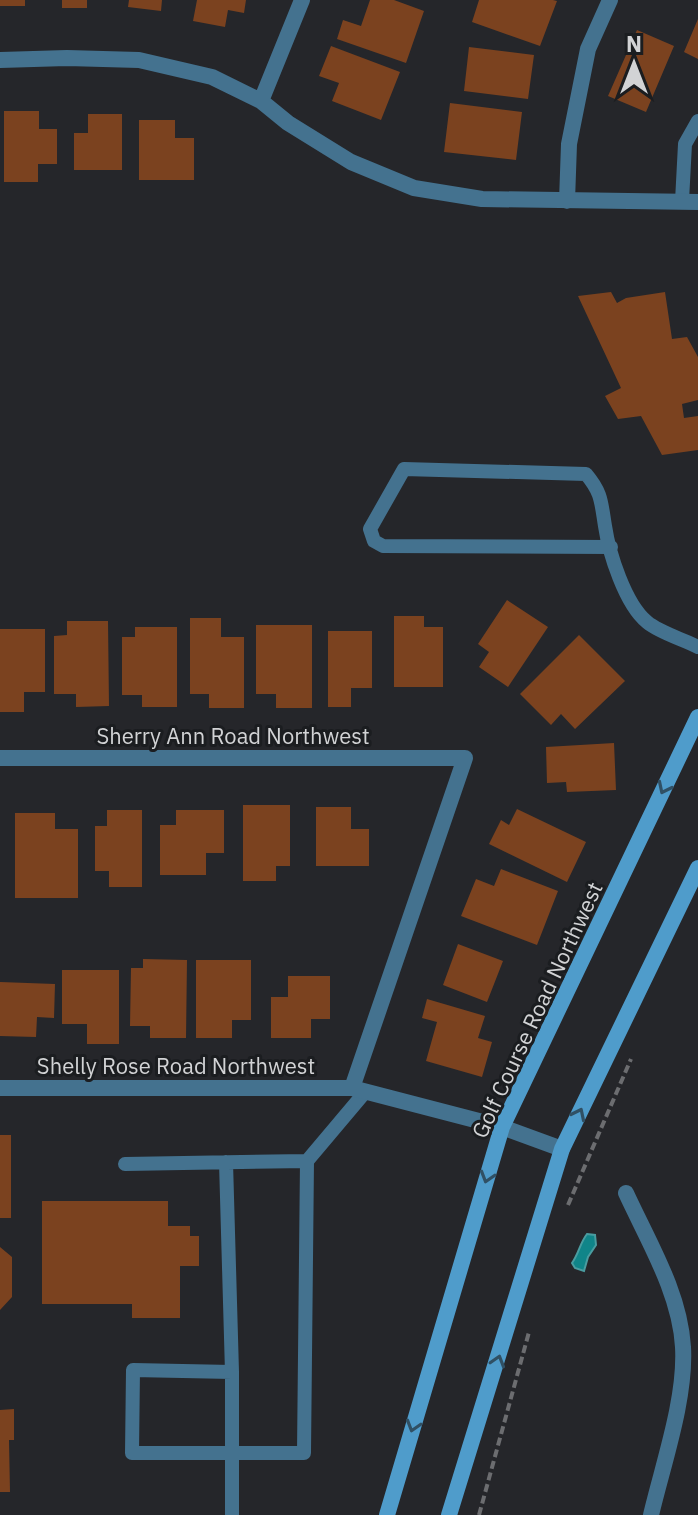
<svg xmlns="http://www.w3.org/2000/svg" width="698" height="1515" font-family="'IBM Plex Sans',sans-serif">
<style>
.water{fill:#108589;stroke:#4a9ca0;stroke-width:2}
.building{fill:#7b421f}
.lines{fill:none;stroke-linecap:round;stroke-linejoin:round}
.path{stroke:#6c6d70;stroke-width:4;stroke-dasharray:8 4;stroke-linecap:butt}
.service{stroke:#44728f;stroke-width:14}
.minor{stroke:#44728f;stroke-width:16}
.secondary{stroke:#4f9ccb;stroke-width:16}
.oneway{stroke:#305064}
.labels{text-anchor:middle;stroke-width:6;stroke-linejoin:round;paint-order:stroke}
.street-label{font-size:22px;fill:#d2d3d5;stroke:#1b1d20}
</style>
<rect width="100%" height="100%" fill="#25262a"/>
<path class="water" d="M587,1234L595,1235L596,1245L588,1257L584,1271L575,1268L572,1263C579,1253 580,1243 587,1234Z"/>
<path class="building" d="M0,0H25V6H0Z
M62,0H87V8H62Z
M129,0H162L161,11L128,7Z
M197,0H246L244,13L228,10L225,27L193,21Z
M370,0H394L424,11L406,63L337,39L343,20L361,26Z
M479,0H553L557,1L540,46L472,22Z
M698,19V59L684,52Z
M637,30L674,46L646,112L608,96Z
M331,46L400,72L381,120L332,101L339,83L319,76Z
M469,47L534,55L528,99L464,91Z
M450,103L522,112L516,160L444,152Z
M4,111H39V129H57V164H38V182H4Z
M88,114H122V170H74V133H88Z
M139,120H175V138H194V180H139Z
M611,292L617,303L626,298L665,292L672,339L687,337L698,357V400L682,404L684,418L698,416V450L662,455L641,416L618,419L605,396L621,388L578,296Z
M507,600L548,627L508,687L479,667L489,652L478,644Z
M394,616H424V627H443V687H394Z
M190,618H221V637H244V708H209V694H190Z
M67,621H108L109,706L76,707V694H54V636L67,635Z
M256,625H312V708H276V694H256Z
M135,627H177V707H142V695H122V637H135Z
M0,629H45V692H24V712H0Z
M328,631H372V688H351V707H328Z
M579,635L625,681L575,729L561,714L551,725L520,694Z
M614,743L616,790L567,792L566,782L547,783L546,747Z
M243,805H290V866H276V881H243Z
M316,807H351V829H369V866H316Z
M517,809L586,842L567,882L489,844L501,820L509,825Z
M107,810H142V887H109V871H95V826H107Z
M176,810H224V853H206V875H160V825H176Z
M15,813H55V829H78V898H15Z
M501,869L558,891L537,945L461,916L476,879L494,886Z
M458,944L503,961L487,1002L443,985Z
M143,959L187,960L186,1038H150V1026H130L131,968H143Z
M196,960H251V1020H232V1038H196Z
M62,970H119V1044H87V1024H62Z
M288,976H330V1019H311V1038H271V997H288Z
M0,982L55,984L54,1018L37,1017L36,1037L0,1036Z
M427,999L485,1016L478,1038L492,1042L482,1077L426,1061L437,1022L422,1018Z
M0,1135H11V1218H0Z
M42,1201H168V1226H190V1236H199V1266H180V1318H132V1304H42Z
M0,1247L12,1257V1297L0,1310Z
M14,1409V1440H9L10,1492H0V1410Z"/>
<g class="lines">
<path class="path" d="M568,1205L631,1059
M479,1515L529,1332"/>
<path class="service" d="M682,201L685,144L698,121
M611,547L383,546L374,541L370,529L404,469L586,474C602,493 601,502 605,526C609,553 625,604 647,622C660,633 683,639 698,647
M226,1162L232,1372L133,1370L132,1453H232V1372
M125,1164L307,1161L366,1091
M232,1515V1453H304L307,1161"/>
<path class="minor" d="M0,60L67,58L139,60L212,77L261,101L288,123L351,162L414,188L482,199L698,202
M261,101L302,0
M567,201L569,144L588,49L610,0
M0,758H465L352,1088
M0,1088H352L502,1127L562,1149
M626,1193C648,1241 680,1293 683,1347C686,1399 663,1464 651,1515"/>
<path class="secondary" d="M387,1515L502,1127L698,717
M449,1515L562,1149L698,868"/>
</g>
<defs><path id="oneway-chevron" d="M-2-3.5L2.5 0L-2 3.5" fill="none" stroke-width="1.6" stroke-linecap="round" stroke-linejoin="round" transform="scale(2)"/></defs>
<g class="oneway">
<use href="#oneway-chevron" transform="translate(664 788) rotate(116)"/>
<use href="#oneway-chevron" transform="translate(579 1114) rotate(-64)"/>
<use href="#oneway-chevron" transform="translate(487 1177) rotate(107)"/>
<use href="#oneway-chevron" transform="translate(498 1361) rotate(-73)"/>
<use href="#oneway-chevron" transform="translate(413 1426) rotate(107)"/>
</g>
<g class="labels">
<g class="street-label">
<text x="233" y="744">Sherry Ann Road Northwest</text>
<text transform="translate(537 1010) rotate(-65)" y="8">Golf Course Road Northwest</text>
<text x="176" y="1074">Shelly Rose Road Northwest</text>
</g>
</g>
<g transform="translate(634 64)" stroke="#1b1d20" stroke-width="6" paint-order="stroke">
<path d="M0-6L14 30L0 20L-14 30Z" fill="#d2d3d5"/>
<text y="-12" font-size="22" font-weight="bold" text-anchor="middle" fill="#d2d3d5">N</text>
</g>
</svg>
